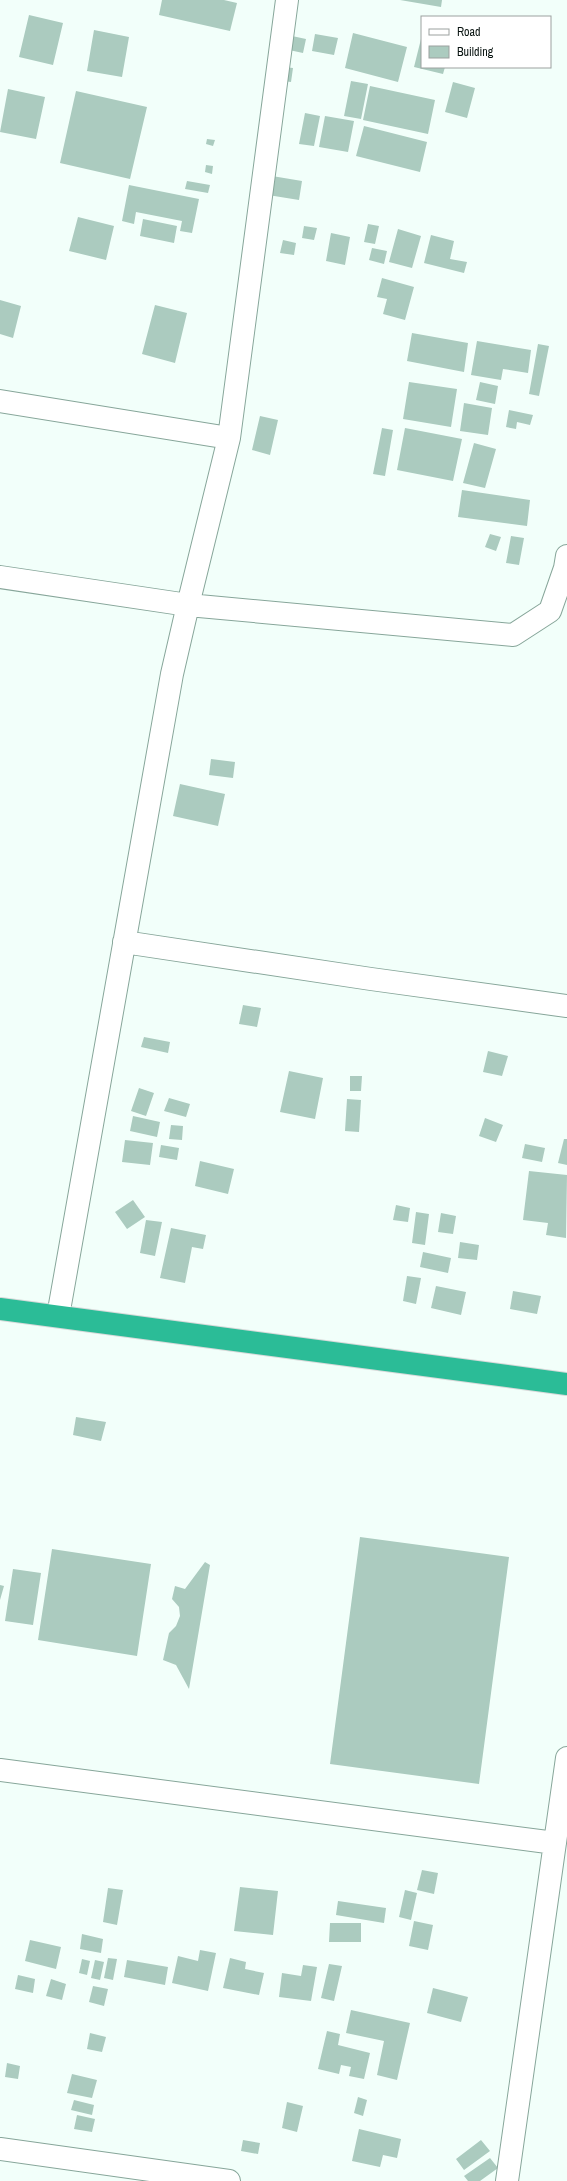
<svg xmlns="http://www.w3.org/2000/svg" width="567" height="2181" font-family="'Archivo Narrow',sans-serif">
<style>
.building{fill:#abcbbf}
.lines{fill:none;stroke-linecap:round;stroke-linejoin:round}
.minor-casing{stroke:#87a69a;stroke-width:24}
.highway-casing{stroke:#d7d9d9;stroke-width:24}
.minor{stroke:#fff;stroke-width:22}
.highway{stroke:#2bbc97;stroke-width:22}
</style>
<rect width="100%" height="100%" fill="#f2fffa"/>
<path class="building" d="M162,0H224L237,3L230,31L159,15Z
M400,0H442L441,7Z
M29,15L63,23L53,65L19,57Z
M94,30L129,37L122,77L87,71Z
M353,33L407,47L398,82L345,68Z
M315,34L338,38L334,55L312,51Z
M422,35V67H445L443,74L414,67Z
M292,36L306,39L303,53L289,50Z
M284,67L293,68L291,82L283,81Z
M351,81L368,84L361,119L344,116Z
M453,82L475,88L467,118L445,112Z
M370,86L435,100L428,134L363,120Z
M8,89L45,97L36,139L0,132Z
M76,91L147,107L130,179L60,163Z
M305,113L320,116L314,146L299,144Z
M325,116L354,121L348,152L319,147Z
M364,126L427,142L420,172L356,156Z
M207,139L215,140L213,146L206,144Z
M206,165L213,166L212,174L205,172Z
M272,176L302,181L299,200L268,195Z
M187,181L210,185L208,193L185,189Z
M129,185L199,199L192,233L180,231L182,221L136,212L134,224L122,221Z
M78,217L114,226L106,260L69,251Z
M143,219L177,226L174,243L140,236Z
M368,224L379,226L375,244L364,242Z
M304,226L317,228L314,240L302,238Z
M398,229L421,236L412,268L389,262Z
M331,233L350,237L345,265L326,261Z
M431,235L454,241L450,259L467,262L464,273L424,263Z
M283,240L296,243L294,255L280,253Z
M372,248L387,251L384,264L369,260Z
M382,278L414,287L405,320L383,314L387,299L377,297Z
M0,300L21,306L13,338L0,334Z
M155,305L187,313L175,363L142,354Z
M412,333L468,343L464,372L407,361Z
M477,341L531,350L528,373L503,369L501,380L471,375Z
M538,344L549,346L539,396L529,394Z
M409,382L457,389L451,427L403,419Z
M480,382L498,386L495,404L476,400Z
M464,403L492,408L488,435L460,431Z
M509,410L533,415L530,425L517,422L516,429L506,427Z
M260,416L278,420L270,455L252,450Z
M382,428L393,430L385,476L373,474Z
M405,428L462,439L453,481L397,470Z
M474,443L496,449L485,488L463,483Z
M462,490L530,500L527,526L458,517Z
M490,534L501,537L496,551L485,547Z
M511,536L524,538L519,565L506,563Z
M211,759L235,762L233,778L209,775Z
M180,784L225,794L218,826L173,816Z
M243,1005L261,1008L257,1027L239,1024Z
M144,1037L170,1042L168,1053L141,1047Z
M488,1051L508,1056L502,1076L483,1072Z
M289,1071L323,1078L315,1119L280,1112Z
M350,1076H362L361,1091H350Z
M139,1088L154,1093L146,1116L131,1111Z
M169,1098L190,1104L186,1117L164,1111Z
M347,1099L361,1100L359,1132L345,1131Z
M133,1116L160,1122L157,1137L130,1131Z
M485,1118L503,1125L496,1142L479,1136Z
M171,1125L183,1126L182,1140L169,1139Z
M564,1139H567V1165L558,1163Z
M125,1140L153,1143L150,1165L122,1162Z
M525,1144L545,1148L542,1162L522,1158Z
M161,1145L179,1148L177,1160L159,1157Z
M200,1161L234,1169L228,1194L195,1186Z
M529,1171L567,1175L566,1238L546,1235L548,1223L523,1220Z
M133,1200L145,1217L127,1229L115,1212Z
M396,1205L410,1208L408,1222L393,1220Z
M416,1212L429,1214L425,1245L412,1243Z
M441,1213L456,1216L453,1234L438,1232Z
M146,1220L162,1222L155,1256L140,1253Z
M171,1228L206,1235L203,1249L192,1247L185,1283L160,1278Z
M460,1242L479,1245L477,1260L458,1258Z
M423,1252L451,1258L448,1273L420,1267Z
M407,1276L421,1278L416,1304L403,1301Z
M436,1286L466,1292L461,1315L431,1308Z
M513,1291L541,1296L537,1314L510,1309Z
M76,1417L106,1422L101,1441L73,1435Z
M360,1537L509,1557L479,1784L330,1764Z
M52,1549L151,1564L137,1656L38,1640Z
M205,1562L210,1565L189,1689L176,1665L163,1660L169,1633L176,1626L180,1616L179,1607L172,1599L175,1586L185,1589Z
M13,1569L41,1573L33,1625L5,1621Z
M0,1585L4,1586L0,1600Z
M422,1870L438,1873L434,1894L417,1890Z
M240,1887L278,1891L273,1935L234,1931Z
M108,1888L123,1890L117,1925L103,1922Z
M405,1890L417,1893L411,1920L399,1917Z
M338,1901L386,1908L384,1923L336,1915Z
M414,1921L433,1925L428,1950L409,1946Z
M330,1923H361V1942H329Z
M82,1934L103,1939L101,1953L80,1949Z
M30,1940L61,1947L56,1969L25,1961Z
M200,1950L216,1953L208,1991L172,1983L178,1956L198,1961Z
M108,1958L117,1959L113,1980L104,1978Z
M230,1958L246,1962L245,1969L264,1973L259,1995L223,1988Z
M82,1959L90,1961L87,1975L79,1973Z
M95,1960L104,1962L100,1980L91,1978Z
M127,1960L168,1967L165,1985L124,1977Z
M329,1964L342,1966L334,2001L321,1998Z
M303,1965L317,1967L311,2001L279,1997L282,1973L301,1976Z
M18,1975L35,1979L33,1993L15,1989Z
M51,1979L66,1984L62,2000L46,1996Z
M93,1986L108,1989L104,2006L89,2002Z
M433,1988L468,1997L461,2022L427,2013Z
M351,2010L410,2023L397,2080L377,2075L384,2041L346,2033Z
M327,2031L340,2034L338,2045L370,2053L364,2079L349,2076L351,2067L341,2065L339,2074L318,2069Z
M90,2033L106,2037L102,2052L87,2049Z
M7,2063L20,2066L18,2079L5,2077Z
M72,2074L97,2080L92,2098L67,2093Z
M358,2097L367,2100L363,2116L354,2113Z
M74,2100L94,2105L92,2115L71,2110Z
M287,2102L303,2106L297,2132L282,2128Z
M77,2115L95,2119L92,2132L74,2129Z
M359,2129L401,2139L397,2158L383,2155L380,2167L352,2161Z
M243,2140L260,2143L258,2154L241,2151Z
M481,2140L490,2151L464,2170L456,2159Z
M490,2158L498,2168L480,2181H468L464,2176Z"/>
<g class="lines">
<g class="minor-casing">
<path id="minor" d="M0,401L229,438
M0,577L188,605L229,438L287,0
M124,942L371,979L567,1006
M58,1316L172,674L188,605L513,635L550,611L565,568L567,556
M0,1770L555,1843
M0,2149L229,2181
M507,2181L567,1758"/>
</g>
<g class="highway-casing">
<path id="highway" d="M0,1309L567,1384"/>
</g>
<use href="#minor" class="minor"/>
<use href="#highway" class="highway"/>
</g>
<rect x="421" y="16" width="130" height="52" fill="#ffffff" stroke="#9ca19f"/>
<rect x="429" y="29" width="20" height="6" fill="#ffffff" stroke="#9ca19f"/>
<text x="457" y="36" font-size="12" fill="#081310">Road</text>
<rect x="429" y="46" width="20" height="12" fill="#abcbbf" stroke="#9ca19f"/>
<text x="457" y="56" font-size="12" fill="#081310">Building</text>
</svg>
